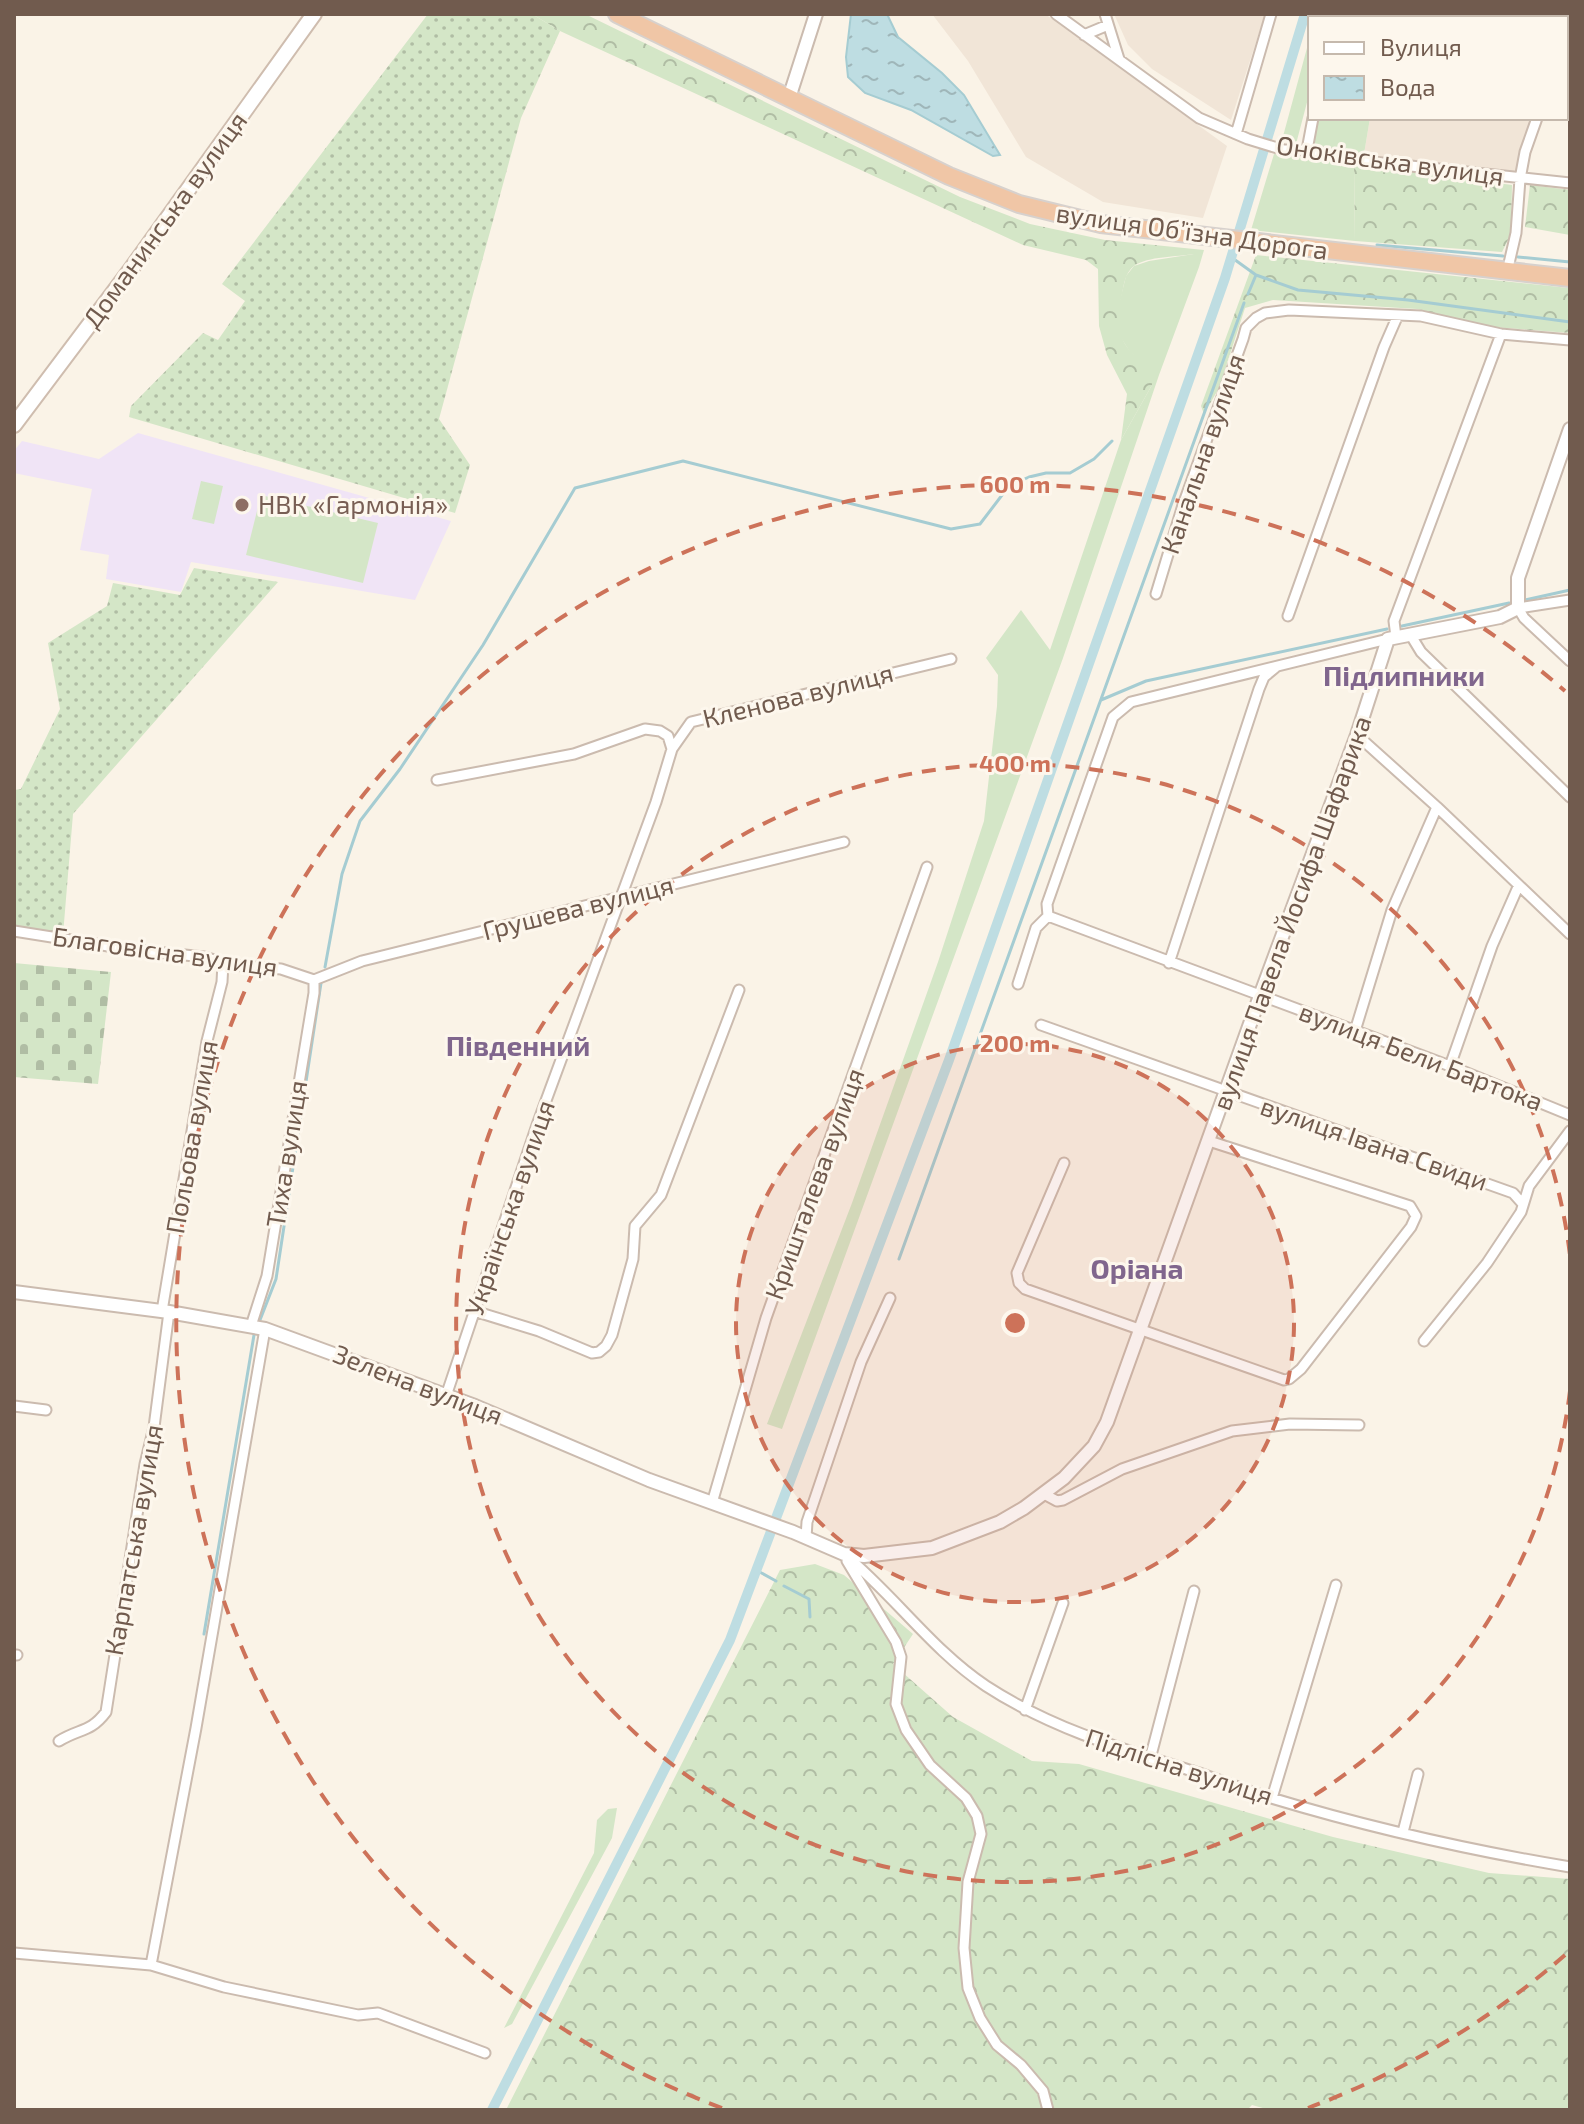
<svg xmlns="http://www.w3.org/2000/svg" width="1584" height="2124" font-family="'Exo 2',sans-serif">
<style>
.residential{fill:#f1e5d7}
.education{fill:#f0e4f6}
.grass{fill:#d4e6c7}
.forest{fill:url(#forest-crowns)}
.cemetery{fill:url(#cemetery-stones)}
.garden{fill:url(#garden-dots)}
.water{fill:url(#water-ripples);stroke:#a5ccd2;stroke-width:2}
.lines{fill:none;stroke-linecap:round;stroke-linejoin:round}
.stream{stroke:#a5ccd2;stroke-width:3}
.canal{stroke:#bedde2;stroke-width:10}
.minor-casing{stroke:#cbbbaf;stroke-width:13}
.tertiary-casing{stroke:#cbbbaf;stroke-width:16}
.secondary-casing{stroke:#cfbdaf;stroke-width:18}
.trunk-casing{stroke:#d7d1cd;stroke-width:20}
.minor{stroke:#fff;stroke-width:9}
.tertiary{stroke:#fff;stroke-width:12}
.secondary{stroke:#fff;stroke-width:14}
.trunk{stroke:#f0c6a6;stroke-width:16}
.ring{fill:none;stroke:#cd7259;stroke-width:4;stroke-dasharray:14 10}
.education-dot{fill:#8d6e63;stroke:#fdf7ed;stroke-width:3}
.labels{text-anchor:middle;stroke-width:6;stroke-linejoin:round;paint-order:stroke}
.street-label{font-size:26px;fill:#715b4e;stroke:#fdf7ed}
.education-label{font-size:26px;fill:#785e54;stroke:#fdf7ed;text-anchor:start}
.neighbourhood-label{font-size:28px;font-weight:bold;fill:#80668d;stroke:#fdf7ed}
.centre{fill:#cd7259;stroke:#fdf7ed;stroke-width:4}
.ring-label{font-size:24px;text-anchor:middle;font-weight:bold;fill:#cd7259;stroke:#fdf7ed;stroke-width:6;stroke-linejoin:round;paint-order:stroke}
</style>
<defs>
<pattern id="forest-crowns" width="20" height="18" patternUnits="userSpaceOnUse" patternTransform="scale(2)"><rect width="20" height="18" fill="#d4e6c7"/><path d="M2 6a3 3 0 1 1 6 0M12 15a3 3 0 1 1 6 0" fill="none" stroke="#b0bda4"/></pattern>
<pattern id="cemetery-stones" width="16" height="16" patternUnits="userSpaceOnUse" patternTransform="scale(2)"><rect width="16" height="16" fill="#d4e6c7"/><path d="M2 7V4a2 2 0 0 1 4 0v3zM10 15v-3a2 2 0 0 1 4 0v3z" fill="#b0bda4"/></pattern>
<pattern id="garden-dots" width="8" height="8" patternUnits="userSpaceOnUse" patternTransform="scale(2)"><rect width="8" height="8" fill="#d4e6c7"/><path d="M2 2h.1M6 6h.1" fill="none" stroke="#b0bda4" stroke-width="1.8" stroke-linecap="round"/></pattern>
<pattern id="water-ripples" width="26" height="14" patternUnits="userSpaceOnUse" patternTransform="scale(2)"><rect width="26" height="14" fill="#bedde2"/><path d="M2 4q2-2 4 0t4 0M15 11q2-2 4 0t4 0" fill="none" stroke="#9fb6b9"/></pattern>
</defs>
<rect width="100%" height="100%" fill="#faf3e7"/>
<path class="residential" d="M932,14H1045L1227,146L1203,218L1103,202L1026,157L968,61Z
M1114,14H1265L1231,120L1152,69L1128,45Z
M1370,118H1535L1520,179L1363,160Z"/>
<path class="education" d="M138,433L451,521L415,600L191,562L181,592L106,579L109,555L80,550L92,489L14,473V451L22,441L99,459Z"/>
<path class="grass" d="M1310,37V91L1296,144L1282,140Z
M1313,118H1370L1363,160L1307,150Z
M1274,154L1354,164L1355,241L1251,230Z
M1194,249L1204,250L1199,267L1159,375L1063,658L782,1429L767,1424L852,1203L938,962L984,821L997,706L998,675L986,658L1021,610L1050,650L1121,440L1152,385L1141,361L1130,352L1118,333L1117,312L1126,276L1134,266L1149,261L1194,254Z
M201,481L223,486L214,524L192,519Z
M261,495L378,523L363,583L246,555Z
M617,1808L612,1838L512,2024L504,2028L594,1853L597,1820L608,1809Z"/>
<path class="forest" d="M532,14H585L960,197L1030,224L1105,240L1194,249L1195,254C1177,257 1148,256 1134,266C1125,273 1124,284 1122,294C1114,325 1119,353 1152,364V385L1121,440L1127,394L1107,355L1099,326L1098,269L1086,260L1023,245L560,31Z
M1354,164L1512,185L1511,234L1502,252L1355,241Z
M1530,185L1570,190V235L1525,227Z
M1256,255L1569,288L1570,333L1493,327L1417,309L1273,300L1245,308L1219,388L1204,414L1201,406Z
M815,1564L844,1575L913,1634L893,1664L953,1717L1032,1761L1079,1764L1333,1837L1489,1873L1570,1879V2110H1270L1252,2105L1247,2110H506L780,1570Z"/>
<path class="cemetery" d="M14,963L111,972L98,1084L14,1077Z"/>
<path class="garden" d="M428,14H532L560,31L521,118L439,419L470,465L455,513L129,417L131,406L203,333L218,340L245,301L222,284Z
M194,568L278,582L73,814L63,935L14,928V790L21,789L60,709L48,643L107,606L113,583L180,595Z"/>
<path class="water" d="M851,14H887L898,37L942,73L964,95L1000,155L993,156L911,110L865,93L848,77L846,57Z"/>
<g class="lines">
<path class="stream" d="M1377,245L1503,256
M1231,257L1256,275L1298,290L1408,300L1570,322
M1518,257L1570,262
M1248,294L1256,275
M1525,600L1570,590
M1402,626L1509,603
M1101,700L1146,681L1387,629
M325,967L342,874L360,821L400,769L483,645L575,488L683,461L951,529L980,524L1009,486L1029,477L1046,473H1070L1094,459L1112,441
M899,1259L1244,303
M260,1320L276,1279L321,983
M756,1570L776,1581
M784,1586L809,1599L810,1617
M204,1634L254,1335"/>
<path class="canal" d="M492,2110L730,1640L949,1060L1225,278L1305,14"/>
<g class="minor-casing">
<path id="minor" d="M1056,14L1199,118L1248,139L1284,150H1307L1373,162L1570,183
M1105,14L1119,59
M1341,18L1342,14
M1560,18L1561,14
M1084,35L1108,25
M1236,134L1271,14
M1307,150L1313,118
M1507,272L1516,233L1520,179L1525,152L1537,118
M1156,594L1183,505L1243,339L1246,328L1256,318L1265,313L1289,310L1421,316L1501,334L1570,340
M1570,600L1518,608L1524,618L1570,661
M1288,616L1384,347L1398,315
M1410,634L1421,652L1570,797
M1396,637L1394,621L1501,334
M1357,735L1437,807L1570,934
M437,780L574,754L645,729L660,731L668,736L672,749L691,722L951,659
M1048,916L1450,1066L1570,1115
M14,931L127,949L204,957L232,965L281,969L314,980
M1169,963L1259,689L1264,677L1276,667
M314,980L362,961L844,842
M1018,984L1036,928L1048,916L1047,904L1113,717L1131,702L1388,639
M1041,1025L1513,1193L1522,1203
M1355,1031L1392,910L1437,807
M1450,1066L1492,946L1518,887
M1064,1163L1017,1273L1019,1283L1025,1289L1284,1380L1289,1379L1301,1369L1411,1227L1416,1216L1410,1206L1209,1141
M162,1311L207,1041L222,982L223,963
M474,1311L539,1331L592,1353L599,1352L606,1346L612,1335L633,1259L635,1226L661,1195L739,990
M251,1326L267,1276L314,993V980
M1424,1341L1487,1263L1521,1212L1529,1186L1570,1131
M446,1396L537,1125L656,802L672,749
M14,1406L46,1410
M1044,1494L1057,1501L1063,1500L1122,1469L1232,1431L1290,1424L1359,1425
M712,1503L766,1318L927,867
M806,1538L807,1522L861,1362L890,1298
M844,1554C894,1595 932,1650 986,1686C1052,1729 1125,1750 1199,1773C1222,1781 1245,1790 1268,1797C1367,1827 1468,1850 1570,1867
M847,1561L896,1642L901,1657L896,1704L906,1730L930,1765L966,1798L977,1816L981,1834L968,1882L964,1948L968,1988L980,2018L997,2045L1021,2065L1043,2091L1048,2110
M14,1655H17
M1025,1710L1063,1603
M59,1741C80,1728 90,1733 106,1712L145,1464L154,1427L169,1312
M1150,1759L1194,1591
M1272,1798L1336,1585
M1403,1832L1418,1774
M14,1953L151,1965L196,1728L265,1329
M151,1965L224,1987L358,2015L378,2013L485,2053"/>
</g>
<g class="tertiary-casing">
<path id="tertiary" d="M789,98L816,14
M14,1292L169,1312L265,1329L475,1406L649,1480L793,1532L844,1554L864,1556L932,1548L1000,1522L1024,1508L1064,1478L1094,1446L1107,1422L1260,996L1357,735L1388,639L1500,617L1518,608V578L1570,429"/>
</g>
<g class="secondary-casing">
<path id="secondary" d="M14,425L129,272L314,14"/>
</g>
<g class="trunk-casing">
<path id="trunk" d="M617,14L949,176L1019,204L1101,224L1570,278"/>
</g>
<use href="#minor" class="minor"/>
<use href="#tertiary" class="tertiary"/>
<use href="#secondary" class="secondary"/>
<use href="#trunk" class="trunk"/>
</g>
<circle cx="1015" cy="1323" r="279" fill="#cd7259" fill-opacity=".12"/>
<g class="ring">
<circle cx="1015" cy="1323" r="279"/>
<path d="M1570 1391A559 559 0 1 1 1570 1255"/>
<path d="M1565 1955A838 838 0 0 1 1308 2108M722 2108A838 838 0 1 1 1565 691"/>
</g>
<circle class="education-dot" cx="242" cy="505" r="8"/>
<g class="labels">
<g class="street-label">
<text transform="translate(1390 161) rotate(8)" y="9">Оноківська вулиця</text>
<text transform="translate(165 220) rotate(-54)" y="9">Доманинська вулиця</text>
<text transform="translate(1192 232) rotate(8)" y="9">вулиця Обʼїзна Дорога</text>
<text transform="translate(1203 454) rotate(-71)" y="9">Канальна вулиця</text>
<text transform="translate(798 696) rotate(-14)" y="9">Кленова вулиця</text>
<text transform="translate(578 908) rotate(-14)" y="9">Грушева вулиця</text>
<text transform="translate(1292 913) rotate(-70)" y="9">вулиця Павела Йосифа Шафарика</text>
<text transform="translate(165 952) rotate(8)" y="9">Благовісна вулиця</text>
<text transform="translate(1421 1057) rotate(21)" y="9">вулиця Бели Бартока</text>
<text transform="translate(192 1137) rotate(-80)" y="9">Польова вулиця</text>
<text transform="translate(1374 1144) rotate(19)" y="9">вулиця Івана Свиди</text>
<text transform="translate(287 1154) rotate(-81)" y="9">Тиха вулиця</text>
<text transform="translate(815 1184) rotate(-70)" y="9">Кришталева вулиця</text>
<text transform="translate(510 1208) rotate(-71)" y="9">Українська вулиця</text>
<text transform="translate(418 1385) rotate(21)" y="9">Зелена вулиця</text>
<text transform="translate(134 1540) rotate(-80)" y="9">Карпатська вулиця</text>
<text transform="translate(1179 1767) rotate(18)" y="9">Підлісна вулиця</text>
</g>
<g class="education-label">
<text x="258" y="514">НВК «Гармонія»</text>
</g>
<g class="neighbourhood-label">
<text x="1404" y="686">Підлипники</text>
<text x="518" y="1056">Південний</text>
<text x="1137" y="1279">Оріана</text>
</g>
</g>
<circle cx="1015" cy="1323" r="12" class="centre"/>
<g class="ring-label">
<text x="1015" y="493">600 m</text>
<text x="1015" y="772">400 m</text>
<text x="1015" y="1052">200 m</text>
</g>
<rect width="1584" height="2124" fill="none" stroke="#715b4e" stroke-width="32"/>
<rect x="1308" y="16" width="260" height="104" fill="#fdf7ed" stroke="#c5b9ad" stroke-width="2"/>
<rect x="1324" y="42" width="40" height="12" fill="#ffffff" stroke="#c5b9ad" stroke-width="2"/>
<text x="1380" y="56" font-size="24" fill="#715b4e">Вулиця</text>
<rect x="1324" y="76" width="40" height="24" fill="url(#water-ripples)" stroke="#c5b9ad" stroke-width="2"/>
<text x="1380" y="96" font-size="24" fill="#715b4e">Вода</text>
</svg>
